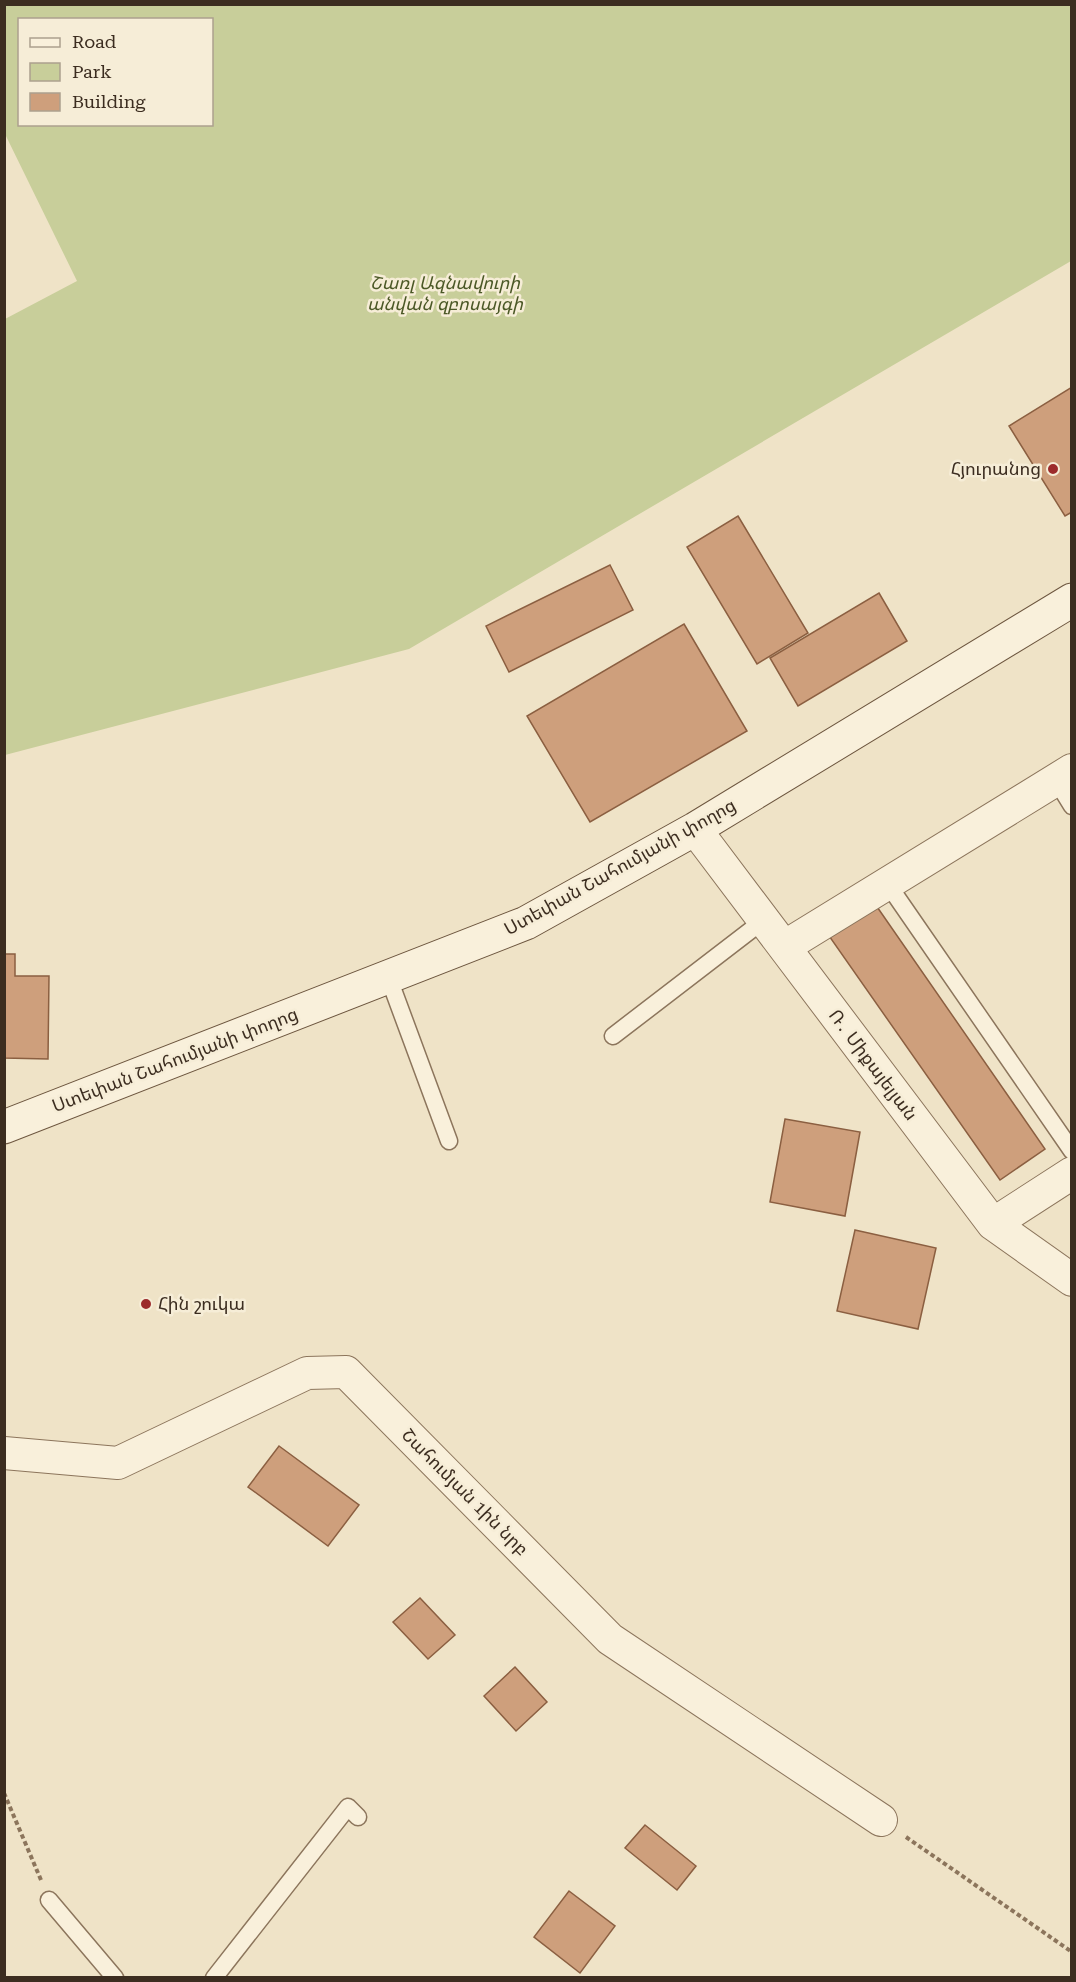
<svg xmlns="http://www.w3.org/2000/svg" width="1076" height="1982" font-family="'Roboto Serif','Noto Sans Armenian',serif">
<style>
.green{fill:#c8ce9a;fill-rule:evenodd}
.building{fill:#ce9f7c;stroke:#8b5f41;stroke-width:1.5}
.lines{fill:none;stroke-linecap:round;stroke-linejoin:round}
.lane-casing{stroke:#8c755c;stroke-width:19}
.street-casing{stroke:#8c755c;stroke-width:34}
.secondary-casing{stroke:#6d563f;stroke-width:35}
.path{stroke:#8c755c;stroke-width:4;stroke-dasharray:4.5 3;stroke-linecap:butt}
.lane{stroke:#f9f0db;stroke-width:16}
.street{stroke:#f9f0db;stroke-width:32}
.secondary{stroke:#f9f0db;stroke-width:33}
.poi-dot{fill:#9c2b2b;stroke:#f6edd7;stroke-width:2}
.labels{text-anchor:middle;stroke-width:5;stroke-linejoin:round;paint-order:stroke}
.park-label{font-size:18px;font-style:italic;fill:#4b5826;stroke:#f6edd7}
.poi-label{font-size:18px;fill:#3c2d20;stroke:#f6edd7;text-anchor:end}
.street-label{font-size:18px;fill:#3c2d20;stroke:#f6edd7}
</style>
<rect width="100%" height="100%" fill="#efe3c7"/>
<path class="green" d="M5,4L1071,5V261L409,649L5,755V319L77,281L5,134ZM20,20H212V124H20Z"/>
<path class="building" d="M1072,387V512L1065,516L1009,426Z
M738,516L808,633L757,664L687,547Z
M610,565L633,610L509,672L486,626Z
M879,593L907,641L798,706L770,658Z
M684,624L747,731L590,822L527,716Z
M873,901L1045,1149L1000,1180L827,933Z
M4,954H15V976H49L48,1059L4,1058Z
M785,1119L860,1132L845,1216L770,1202Z
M855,1230L936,1248L918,1329L837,1311Z
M279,1446L359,1505L328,1546L248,1487Z
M420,1598L455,1635L428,1659L393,1622Z
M515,1667L547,1702L516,1731L484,1696Z
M645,1825L696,1866L677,1890L625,1848Z
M569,1891L615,1926L580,1973L534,1937Z"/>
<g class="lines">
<g class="lane-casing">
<path id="lane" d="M1056,780L1072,806
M887,883L1072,1151
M388,976L449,1141
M613,1036L764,920
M49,1900L115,1978
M214,1978L348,1807L358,1817"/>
</g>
<g class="street-casing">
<path id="street" d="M695,829L993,1224L1072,1280
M784,947L1072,770
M993,1224L1072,1173
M4,1453L118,1463L307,1373L346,1372L610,1639L881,1820"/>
</g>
<g class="secondary-casing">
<path id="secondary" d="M4,1127L526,923L695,829L1072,600"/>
</g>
<path class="path" d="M4,1793L41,1880
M906,1837L1072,1952"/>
<use href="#lane" class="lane"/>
<use href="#street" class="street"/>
<use href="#secondary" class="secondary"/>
</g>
<g class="poi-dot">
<circle cx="1053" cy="469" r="6"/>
<circle cx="146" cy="1304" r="6"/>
</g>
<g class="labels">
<g class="park-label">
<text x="445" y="289">Շառլ Ազնավուրի<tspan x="445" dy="21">անվան զբոսայգի</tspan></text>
</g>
<g class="poi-label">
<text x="1041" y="475">Հյուրանոց</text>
<text x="158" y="1310" text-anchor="start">Հին շուկա</text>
</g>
<g class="street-label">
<text transform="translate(620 867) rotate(-29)" y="6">Ստեփան Շահումյանի փողոց</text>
<text transform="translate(175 1060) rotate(-21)" y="6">Ստեփան Շահումյանի փողոց</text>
<text transform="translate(873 1065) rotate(53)" y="6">Ռ․ Միքայելյան</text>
<text transform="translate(465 1492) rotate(45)" y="6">Շահումյան 1ին նրբ</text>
</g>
</g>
<rect width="1076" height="1982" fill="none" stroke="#3c2d20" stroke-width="12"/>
<rect x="18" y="18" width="195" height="108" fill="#f6edd7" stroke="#aca08e" stroke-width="1.5"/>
<rect x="30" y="38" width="30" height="9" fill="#f9f0db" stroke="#aca08e" stroke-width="1.5"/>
<text x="72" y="48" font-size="18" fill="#3c2d20">Road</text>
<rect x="30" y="63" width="30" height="18" fill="#c8ce9a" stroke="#aca08e" stroke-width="1.5"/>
<text x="72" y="78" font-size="18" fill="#3c2d20">Park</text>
<rect x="30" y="93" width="30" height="18" fill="#ce9f7c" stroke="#aca08e" stroke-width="1.5"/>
<text x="72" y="108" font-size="18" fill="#3c2d20">Building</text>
</svg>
